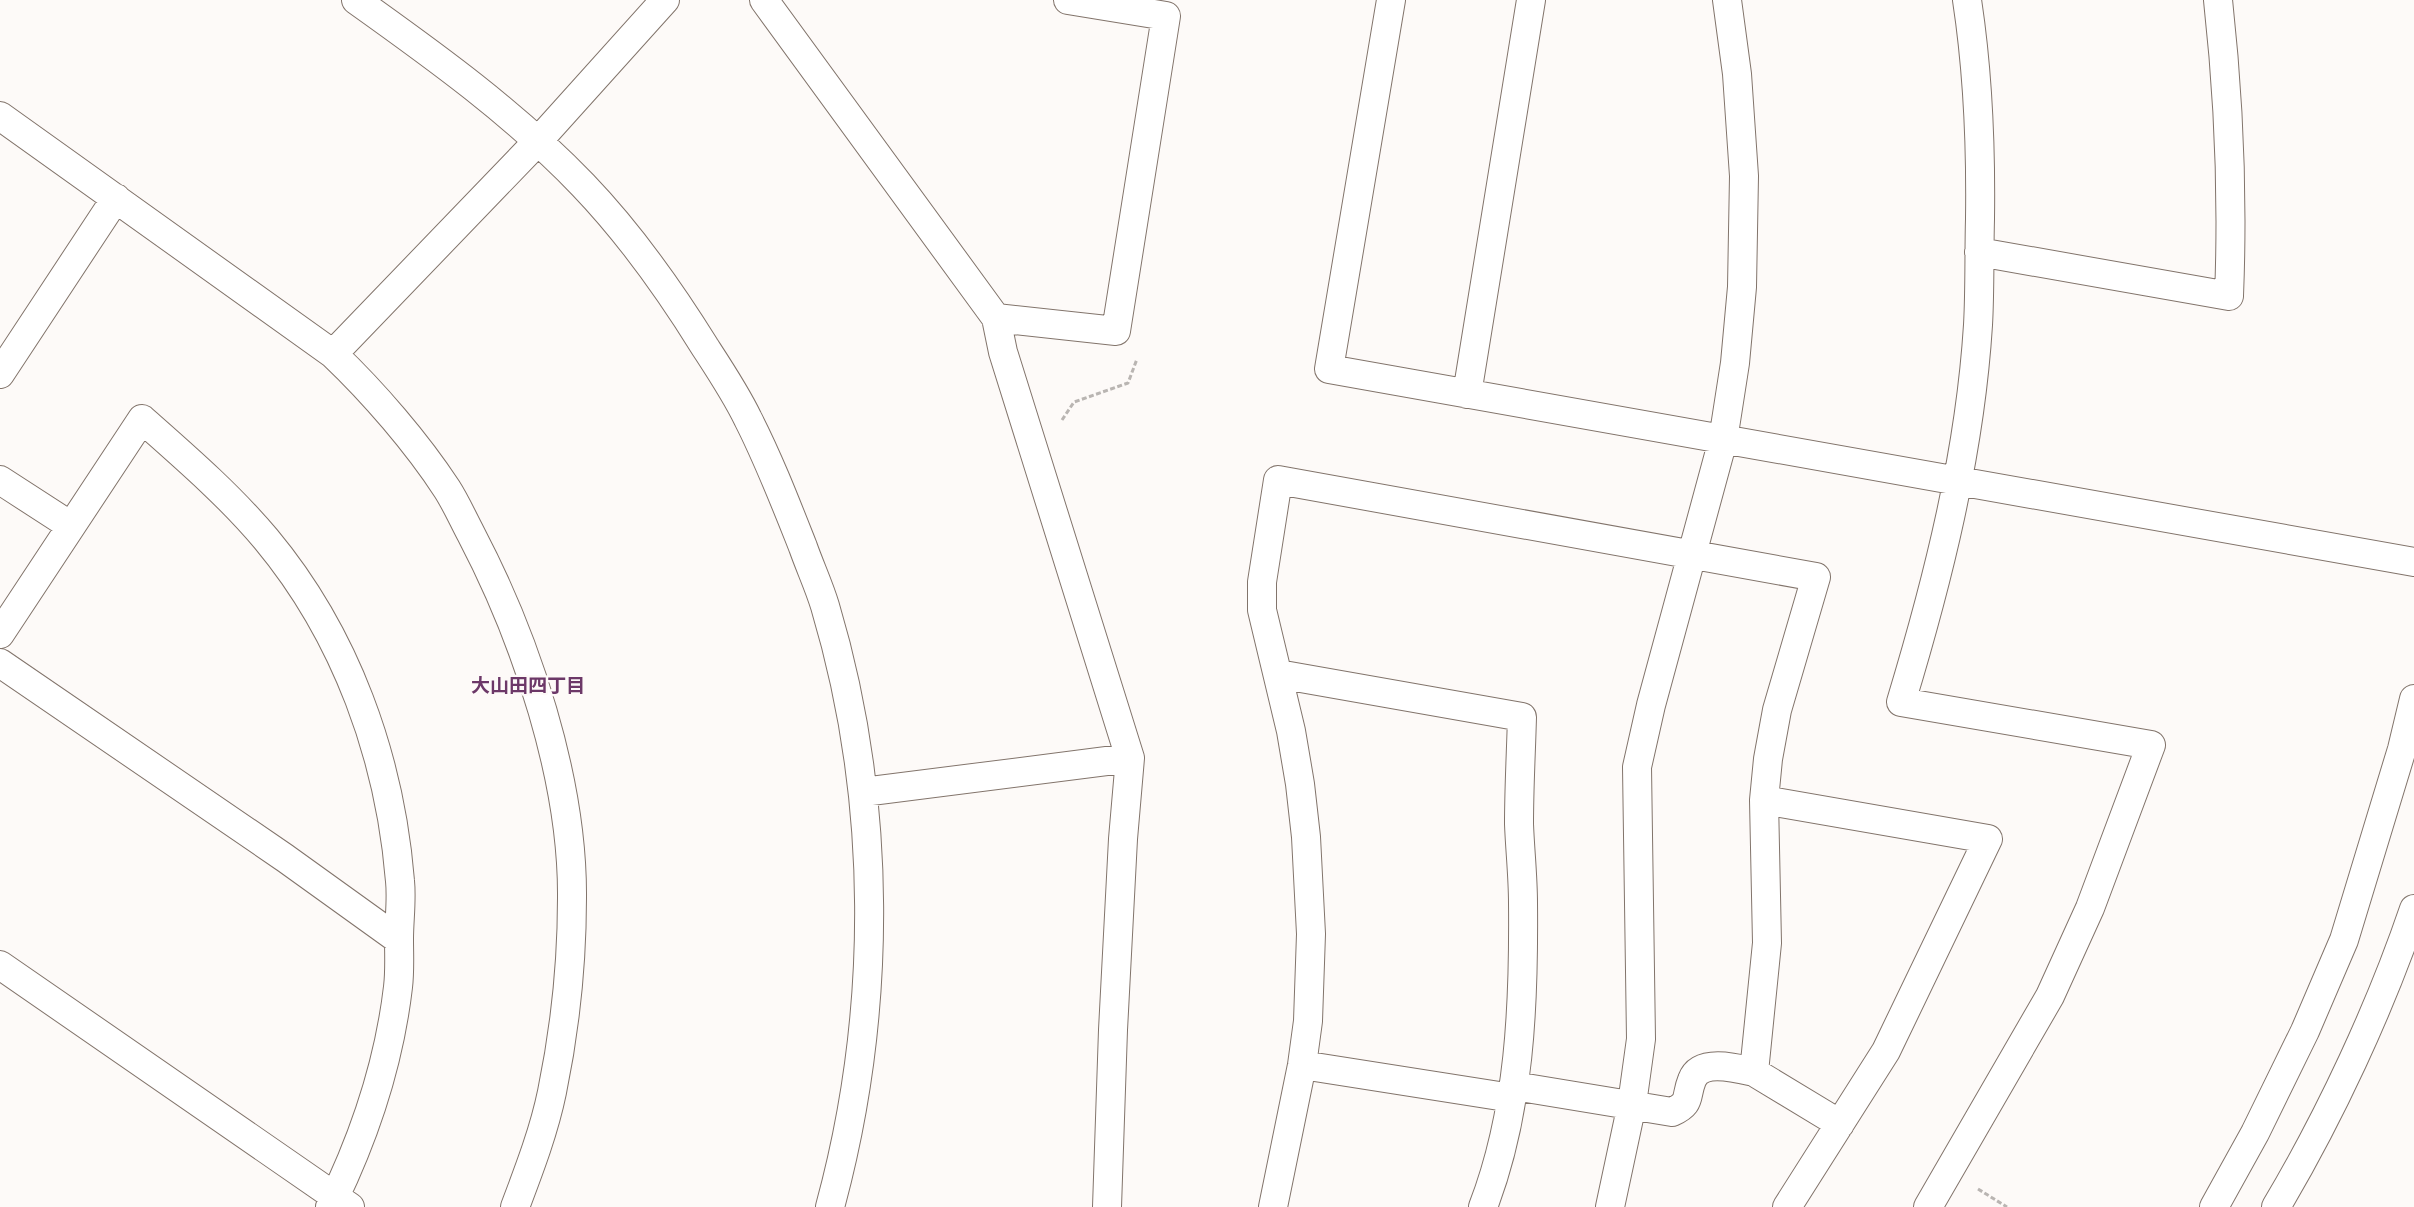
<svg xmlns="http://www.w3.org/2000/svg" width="2414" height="1207" font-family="'Work Sans','Noto Sans JP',sans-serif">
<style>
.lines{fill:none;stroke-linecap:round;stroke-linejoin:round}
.minor-casing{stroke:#82746b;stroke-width:30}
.path{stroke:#b9b5b2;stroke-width:3;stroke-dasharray:5 2.5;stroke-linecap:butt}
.minor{stroke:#fff;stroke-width:28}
.labels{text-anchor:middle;stroke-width:4.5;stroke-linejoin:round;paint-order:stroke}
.neighbourhood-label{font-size:19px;font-weight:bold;fill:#6c3868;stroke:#fdfaf8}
</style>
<rect width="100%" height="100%" fill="#fdfaf8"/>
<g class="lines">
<g class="minor-casing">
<path id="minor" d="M356,0C436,57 515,114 583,185C630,234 669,289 705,347C720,370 736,394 748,419C769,460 786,504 803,547C810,567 819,586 825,606C883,800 883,1012 830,1207
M764,0L996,318L1003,352L1130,758L1123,839L1113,1030L1107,1207
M1391,0L1329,369L2414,562
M0,116L333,354C373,392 417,443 447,489C456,503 463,519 471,534C526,639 573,779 572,898C572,963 565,1029 552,1092C544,1131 529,1170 515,1207
M1979,252L2229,296C2233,197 2229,99 2218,0
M996,318L1116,331L1166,16L1068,0
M333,354L539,140L665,0
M0,374L116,198
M1467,394L1531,0
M0,480L71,526
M0,634L142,419C185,457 229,495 266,539C346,635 390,757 400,881C402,900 399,920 399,939C399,955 400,971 398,987C389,1064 364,1138 330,1207
M0,663L285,858L399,940
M1278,674L1522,717C1521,753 1519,788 1519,824C1520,850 1523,877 1523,903C1524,1005 1520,1111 1483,1207
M863,792L1130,758
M1764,800L1767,943L1754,1072L1840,1124
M0,965L350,1207
M1302,1065L1512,1098
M1514,1086L1672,1112C1692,1103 1685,1097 1692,1080C1700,1058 1737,1068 1754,1072
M1273,1207L1302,1065L1308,1021L1311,934L1306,837L1300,784L1291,731L1262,610V582L1278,480L1816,577L1777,710L1768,759L1764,800L1988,839L1886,1051L1787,1207
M1610,1207L1632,1104L1641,1039L1637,767L1651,705L1723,440L1735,363L1742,287L1744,176L1737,74L1727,0
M1928,1207L2050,996L2090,908L2151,745L1901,702C1938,580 1970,453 1978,325C1980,290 1979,254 1980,219C1981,146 1978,72 1967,0
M2214,1207L2255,1133L2305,1031L2344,940L2402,749L2414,699
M2276,1207C2330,1116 2380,1009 2414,909"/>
</g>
<path class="path" d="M1062,420L1074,402L1128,383L1137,359
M1978,1189L2007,1207"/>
<use href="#minor" class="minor"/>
</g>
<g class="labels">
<g class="neighbourhood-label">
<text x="528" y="692">大山田四丁目</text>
</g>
</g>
</svg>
